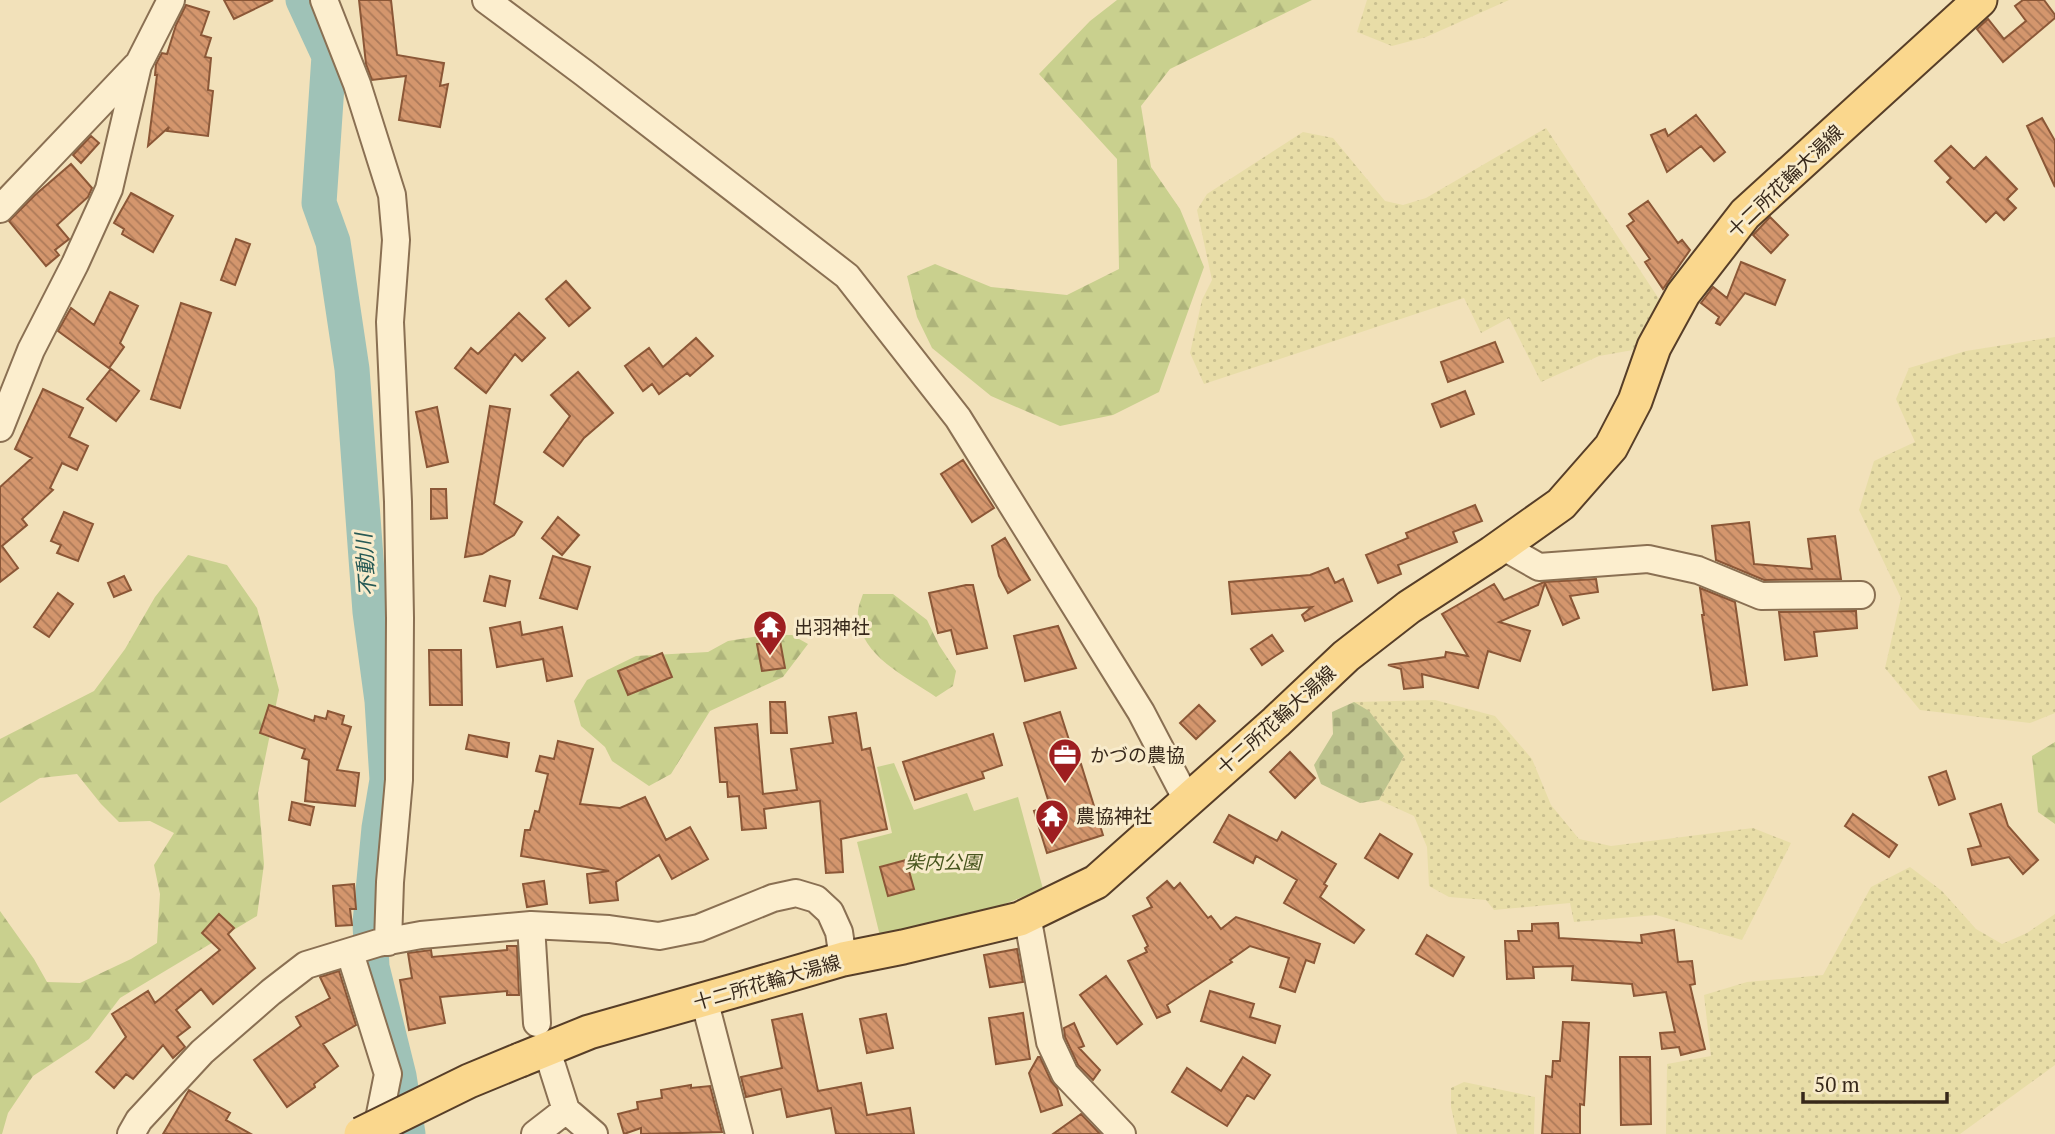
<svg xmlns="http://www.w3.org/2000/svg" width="2055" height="1134" font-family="'PT Serif','Noto Sans JP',serif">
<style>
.farmland{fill:url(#farmland-dots)}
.forest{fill:url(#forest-firs)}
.cemetery{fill:url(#cemetery-stones)}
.park{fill:#c9d08e}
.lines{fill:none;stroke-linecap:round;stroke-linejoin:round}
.river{stroke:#9fc2b7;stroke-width:35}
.building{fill:url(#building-back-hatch);stroke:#8b5737;stroke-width:2}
.minor-casing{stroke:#8a7053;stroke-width:30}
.major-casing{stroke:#573e28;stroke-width:37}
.minor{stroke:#fceece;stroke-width:26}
.major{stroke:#fad78d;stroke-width:33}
.major-bridge-casing{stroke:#573e28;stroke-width:37;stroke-linecap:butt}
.major-bridge{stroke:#fad78d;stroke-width:33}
.labels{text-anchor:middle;stroke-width:6;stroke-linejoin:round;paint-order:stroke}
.street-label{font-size:19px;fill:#37281a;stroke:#f8ebcb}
.poi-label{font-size:19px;fill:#37281a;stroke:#f8ebcb;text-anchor:start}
.park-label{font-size:19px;font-style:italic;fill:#48561e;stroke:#f8ebcb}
.water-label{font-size:21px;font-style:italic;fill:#275955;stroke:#f8ebcb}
</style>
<defs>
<pattern id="farmland-dots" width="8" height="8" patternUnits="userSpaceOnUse" patternTransform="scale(1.75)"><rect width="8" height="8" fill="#e8dda7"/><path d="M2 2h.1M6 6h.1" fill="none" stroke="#c8be8f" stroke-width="1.8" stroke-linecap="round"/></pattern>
<pattern id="forest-firs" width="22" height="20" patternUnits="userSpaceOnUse" patternTransform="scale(1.75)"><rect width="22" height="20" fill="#c9d08e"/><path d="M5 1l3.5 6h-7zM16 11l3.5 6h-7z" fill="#adb37a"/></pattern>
<pattern id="cemetery-stones" width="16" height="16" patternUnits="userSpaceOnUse" patternTransform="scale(1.75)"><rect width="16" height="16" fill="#bec48e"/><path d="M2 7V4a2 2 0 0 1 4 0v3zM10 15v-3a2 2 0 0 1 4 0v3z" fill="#a4a87a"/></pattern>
<pattern id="building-back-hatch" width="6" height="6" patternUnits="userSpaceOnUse" patternTransform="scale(1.75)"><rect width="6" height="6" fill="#d4966d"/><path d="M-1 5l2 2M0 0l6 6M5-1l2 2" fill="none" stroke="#ad7a59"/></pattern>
</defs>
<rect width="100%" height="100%" fill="#f2e1ba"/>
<path class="farmland" d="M1367,0H1509L1426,37L1392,46L1357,32Z
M1546,128L1661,302L1633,350L1599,356L1541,382L1509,318L1481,333L1464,298L1204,384L1190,353L1202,300L1212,280L1197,210L1207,194L1303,132L1333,138L1385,201L1403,205L1426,198Z
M2055,337V713L2030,723L1920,710L1885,668L1901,598L1859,510L1874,461L1915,442L1896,399L1909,368L1966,351Z
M1435,700L1495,716L1532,759L1551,805L1579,839L1611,846L1753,828L1791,843L1742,940L1656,915L1574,922L1570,903L1494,910L1486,900L1449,897L1429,886L1427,847L1414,816L1379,800L1404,756L1354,702Z
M1910,867L1942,891L1976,929L2002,944L2027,933L2055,914V1065L1960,1134H1666L1667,1064L1711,1056L1704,995L1747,982L1823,975L1871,887Z
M1464,1082L1535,1097L1534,1134H1457L1451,1107V1088Z"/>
<path class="forest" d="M1117,0H1312L1170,69L1141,106L1151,167L1180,209L1204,267L1159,392L1113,415L1060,426L991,396L932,348L917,317L907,276L935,264L991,287L1067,295L1119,269L1117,159L1039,74L1090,21Z
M188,555L227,565L257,608L279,690L258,793L264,864L257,916L120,998L89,1039L33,1076L8,1113L2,1134H0V911L34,959L47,982L80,983L131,959L157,943L160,894L154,865L174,833L150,821L119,822L101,804L77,774L40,778L0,803V739L94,691L125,649L155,597Z
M863,594H893L927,620L939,645L956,671L953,686L936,697C906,676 861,657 858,616C857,609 861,600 863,594Z
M765,635H792L808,644L783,677L710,711L671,774L649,786L612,761L605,747L581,726L574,701L587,680L636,656L708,652L728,641Z
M2055,742V824L2038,812L2032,756Z"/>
<path class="cemetery" d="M1354,702L1369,711L1404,756L1379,800L1360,803L1321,784L1314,765L1333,734L1332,712Z"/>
<path class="park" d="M894,763L914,810L967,793L974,811L1018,797L1043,889L973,916L880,936L857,842L892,833L877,767Z"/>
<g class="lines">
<path class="river" d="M303,0L329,56L319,203L333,242L352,369L370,612L382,701L387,780L379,828L370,923L372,967L399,1076L408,1134"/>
</g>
<path class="building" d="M224,0H273L234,19Z
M359,0H391L397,55L444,63L440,86L448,84L440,127L399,120L406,76L372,80L366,64Z
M2023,0H2044L2055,15V18L2003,62L1977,29L1988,19L2004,39L2026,21L2015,6Z
M186,5L209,12L201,35L211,38L205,57L211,58L208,90L213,91L208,136L167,131L169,127L148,146L157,75H155L156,64L162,53L167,54L176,25Z
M1696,115L1725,152L1714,161L1701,146L1667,172L1651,135L1665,129L1668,136Z
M2042,118L2055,141V187L2027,126Z
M91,136L99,143L81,163L73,155Z
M1951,146L1974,169L1986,157L2017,189L2007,199L2016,208L2004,220L1996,212L1986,222L1947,182L1951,178L1935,161Z
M71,164L92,188L88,197L57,225L69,239L55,250L59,255L46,266L9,221L35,195Z
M131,193L173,216L153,252L122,234L124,229L114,223Z
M1648,201L1678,243L1682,240L1690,250L1663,289L1645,262L1650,259L1627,226L1634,221L1629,214Z
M1770,217L1788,235L1771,253L1753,235Z
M236,239L250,244L235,285L221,280Z
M1741,262L1785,280L1775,305L1745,293L1720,325L1716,323L1719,317L1701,303L1713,287L1727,298Z
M566,281L590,308L569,326L546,299Z
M110,292L138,306L120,343L124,347L109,368L58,331L71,308L94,325Z
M181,303L211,313L180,408L151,399Z
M519,313L545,338L522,361L515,354L486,393L455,368L471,348L478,354Z
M696,338L713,356L690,376L687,373L659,394L652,384L643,391L625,366L649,348L663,367Z
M1495,342L1503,362L1448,382L1441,362Z
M111,369L139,391L116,421L87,399Z
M578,372L613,413L584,438L563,466L544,452L570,416L551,395Z
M43,389L83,408L69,437L88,446L77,470L62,463L50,488L53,490L22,519L27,525L2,546L18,568L0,582V487L32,458L15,449Z
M1465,391L1474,414L1441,427L1432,404Z
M490,406L510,409L494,504L522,522L514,535L482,554L465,557Z
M437,407L448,462L427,467L416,412Z
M963,460L994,508L972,522L941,474Z
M431,489H446L447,518L431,519Z
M1475,505L1482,521L1453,532L1457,542L1398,565L1401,574L1378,583L1366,555L1408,538L1406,533Z
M64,512L93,524L78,561L57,553L61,545L51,541Z
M558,517L579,535L562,555L542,538Z
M1749,522L1754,564L1812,569L1808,539L1835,536L1841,579L1764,580L1716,560L1712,526Z
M1005,538L1030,580L1008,593L999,576L992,546Z
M553,556L590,567L577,609L540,598Z
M1328,568L1335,583L1343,579L1352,601L1305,621L1302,615L1312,607L1232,614L1229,582L1310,575Z
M124,576L131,590L114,597L108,583Z
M490,576L510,581L505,606L484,601Z
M1596,579L1598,592L1570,596L1579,618L1563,625L1545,583L1538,605L1499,622L1530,631L1520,661L1488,651L1478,688L1422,674L1423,687L1404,689L1401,669L1388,665L1445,657L1446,652L1468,656L1442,614L1494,584L1504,600L1544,582Z
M966,585H973L987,648L957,654L951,630L938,633L929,593Z
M1700,588L1735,602L1747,685L1713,690L1702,615H1704Z
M58,593L73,604L49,637L34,627Z
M1856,611L1857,628L1814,632L1817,656L1785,660L1779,612Z
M520,622L522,635L562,627L572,676L547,681L543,659L497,667L490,628Z
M1058,626L1076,668L1025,681L1014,636Z
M1272,635L1283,651L1262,665L1251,649Z
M780,641L785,668L762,671L757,644Z
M429,650H461L462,705H430Z
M662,653L672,677L628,695L618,671Z
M770,702H785L787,733H771Z
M269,705L314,721L315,716L326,719L328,711L344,716L342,724L351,727L337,770L359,773L355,806L305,801L309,760L302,758L305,749L260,733Z
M1199,705L1215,721L1196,739L1180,723Z
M1060,712L1077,765L1081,764L1103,835L1047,853L1034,811L1050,806L1024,723Z
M856,713L862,750L870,748L887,829L841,839L843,872L826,873L820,801L764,809L766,828L742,830L739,796L728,797L727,782H720L715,728L757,724L763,794L797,790L791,749L833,743L829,717Z
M993,734L1002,765L982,772L984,778L915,800L903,762Z
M469,735L509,743L507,757L466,749Z
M558,741L593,749L580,804L620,808L645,797L666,840L690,827L708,859L672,879L659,855L616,882L618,900L590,903L587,874L609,871L521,856L525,830H530L535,811L539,812L548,774L536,771L540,756L554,759Z
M1290,752L1315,778L1295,798L1270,772Z
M1946,771L1955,799L1939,805L1929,777Z
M292,802L314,807L310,825L289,820Z
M2001,804L2008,826L2038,860L2023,874L2009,857L1972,865L1968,849L1981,846L1970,814Z
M1853,814L1897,845L1889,857L1845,826Z
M1229,815L1277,841L1282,832L1336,864L1324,884L1327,886L1320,897L1364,930L1354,943L1284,903L1297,880L1256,856L1253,863L1214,842Z
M1380,834L1412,854L1398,878L1365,858Z
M906,860L914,889L888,896L880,867Z
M544,881L547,904L527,907L523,884Z
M1167,881L1174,889L1180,883L1208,918L1211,916L1221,929L1236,917L1320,944L1314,963L1306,960L1295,992L1280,987L1289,958L1250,946L1230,960L1232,962L1167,1005L1170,1012L1157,1018L1128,961L1147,952L1145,948L1148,946L1133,916L1152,907L1147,898Z
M354,884L356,909H350L352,925L336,926L333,886Z
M219,914L234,928L228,934L255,968L213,1004L201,989L176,1010L190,1027L177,1037L185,1047L173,1058L163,1045L133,1079L126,1074L114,1088L96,1072L126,1037L112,1014L148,991L155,1003L220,950L202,933Z
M1558,923L1559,938L1642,943L1641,935L1674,930L1678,962L1692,961L1695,984L1690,985L1705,1049L1681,1055L1679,1047L1662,1049L1660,1033L1675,1032L1666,992L1634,996L1632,984L1572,980L1573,966L1533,967L1534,978L1507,979L1505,941H1519L1518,931H1532V924Z
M1427,935L1464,957L1453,976L1416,954Z
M507,946H517L519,995H507V991L440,997L445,1023L409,1030L400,980L412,978L408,953L431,950L432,957L507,950Z
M1017,949L1023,982L990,987L984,955Z
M339,971L356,1025L323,1044L338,1066L314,1084L315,1087L287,1107L254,1060L301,1026L296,1017L330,998L320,977Z
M1106,976L1142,1024L1117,1044L1080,995Z
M1210,991L1254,1004L1250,1017L1280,1026L1275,1043L1201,1021Z
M1023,1013L1030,1059L996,1064L989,1018Z
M802,1014L818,1091L861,1083L867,1115L910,1108L914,1134H836L831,1108L787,1117L781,1089L746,1097L741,1077L782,1068L772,1020Z
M886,1014L893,1048L867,1053L860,1019Z
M1563,1022L1589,1023L1584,1105L1580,1104V1134H1542L1546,1076L1552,1077L1553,1061H1560Z
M1074,1023L1084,1046L1079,1048L1100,1070L1093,1080L1078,1065L1065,1037L1064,1028Z
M1038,1057H1040L1051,1081L1057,1088L1062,1105L1041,1112L1029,1073Z
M1243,1057L1270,1075L1254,1099L1247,1095L1227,1126L1172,1092L1187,1068L1221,1091Z
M1620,1057H1650L1651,1124L1621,1125Z
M691,1085V1088L710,1086L722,1132L641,1134V1128L624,1134L618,1114L638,1109L637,1102L662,1098L661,1090Z
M189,1090L230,1113L226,1120L251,1134H163Z
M1081,1114L1100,1134H1053Z"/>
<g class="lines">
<g class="minor-casing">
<path id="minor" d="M324,0L357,84L392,195L396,240L390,322L398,502L400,618L399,780L390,882L388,942
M486,0L584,73L847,276L958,418L1141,712L1187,800
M0,209L136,66
M0,428L31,350L75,264L109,189L138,65L171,0
M1502,546L1539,567L1648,559L1698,570L1761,596L1861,595
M1027,915L1050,1042L1065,1074L1122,1134
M531,925L537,1023
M350,953L388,1074L376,1134
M704,999L739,1134
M552,1066L566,1110L594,1134
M131,1134L139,1120L202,1052L271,992L306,965L378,943L421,935L531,925L609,929L659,936L699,928L773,898L796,893L816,899L830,912L839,932L843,959
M535,1134L566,1110"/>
</g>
<g class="major-casing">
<path id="major" d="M520,1060L589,1032L737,990L843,959L903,947L1020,919L1096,882L1276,722L1346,656L1409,607L1492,553L1561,504L1611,447L1635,401L1654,347L1683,294L1745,214L1980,0"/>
</g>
<use href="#minor" class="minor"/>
<use href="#major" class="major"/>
<g class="major-bridge-casing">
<path id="major-bridge" d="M361,1134L469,1081L520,1060"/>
</g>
<use href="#major-bridge" class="major-bridge"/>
</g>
<defs>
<g id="temple-pin" transform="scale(1.75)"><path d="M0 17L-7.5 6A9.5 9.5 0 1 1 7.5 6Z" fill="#9e1e20" stroke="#f8ebcb"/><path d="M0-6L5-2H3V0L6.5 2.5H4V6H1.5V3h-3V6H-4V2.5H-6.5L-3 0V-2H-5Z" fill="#fff"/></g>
<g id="office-pin" transform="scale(1.75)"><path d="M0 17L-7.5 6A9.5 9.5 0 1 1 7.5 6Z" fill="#9e1e20" stroke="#f8ebcb"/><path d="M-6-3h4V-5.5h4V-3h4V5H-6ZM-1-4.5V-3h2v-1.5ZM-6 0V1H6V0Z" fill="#fff"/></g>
</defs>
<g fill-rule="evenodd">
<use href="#temple-pin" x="770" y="627"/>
<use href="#office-pin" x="1065" y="755"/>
<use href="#temple-pin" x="1052" y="816"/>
</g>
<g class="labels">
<g class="street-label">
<text transform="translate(1785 181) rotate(-44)" y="7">十二所花輪大湯線</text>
<text transform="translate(1276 720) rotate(-42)" y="7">十二所花輪大湯線</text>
<text transform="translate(767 982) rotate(-16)" y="7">十二所花輪大湯線</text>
</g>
<g class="poi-label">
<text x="794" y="634">出羽神社</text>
<text x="1090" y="762">かづの農協</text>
<text x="1076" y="823">農協神社</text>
</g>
<g class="park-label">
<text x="943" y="869">柴内公園</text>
</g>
<g class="water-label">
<text transform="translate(366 565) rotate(-94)" y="7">不動川</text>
</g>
</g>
<path d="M1803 1092v10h144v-10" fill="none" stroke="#37281a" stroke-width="3.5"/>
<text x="1814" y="1092" font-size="21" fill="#37281a" stroke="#f8ebcb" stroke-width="5" paint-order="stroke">50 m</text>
</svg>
